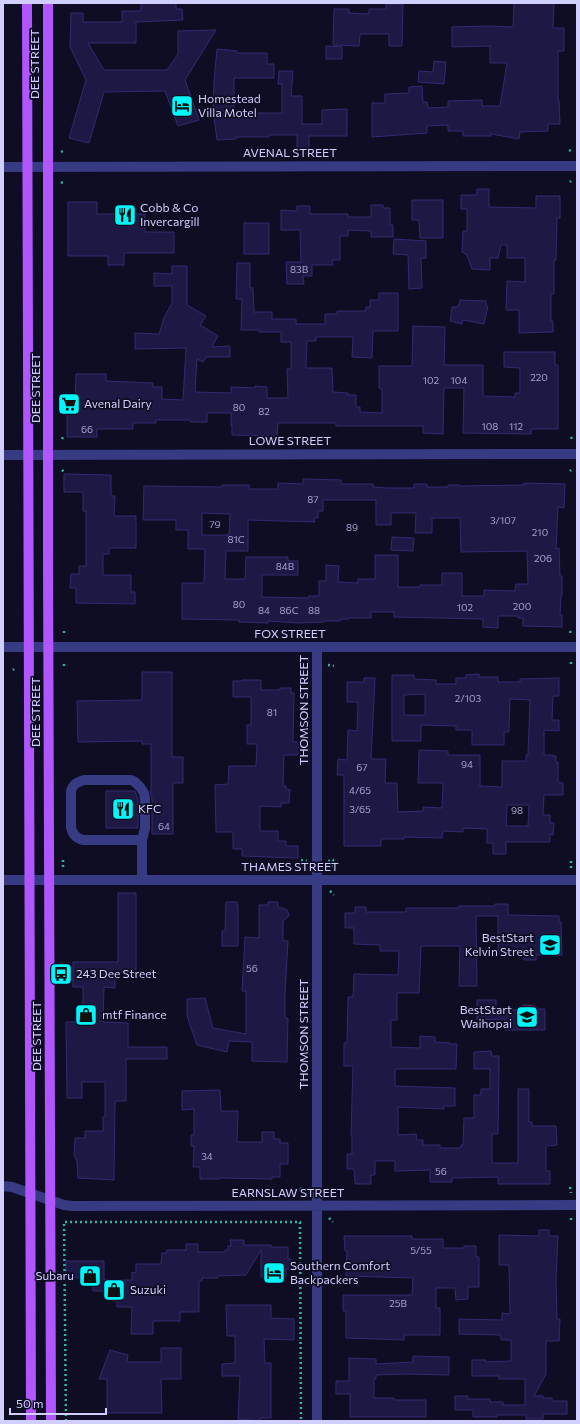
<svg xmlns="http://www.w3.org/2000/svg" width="580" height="1424" font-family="Commissioner,sans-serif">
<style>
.building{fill:#1e1944;stroke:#322a71;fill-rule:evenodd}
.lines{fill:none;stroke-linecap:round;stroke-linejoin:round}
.path{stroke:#2bb7a2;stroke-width:2.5;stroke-dasharray:2 3;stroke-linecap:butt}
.minor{stroke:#373b83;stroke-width:10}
.major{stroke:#b156ff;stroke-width:10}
.labels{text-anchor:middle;stroke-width:3.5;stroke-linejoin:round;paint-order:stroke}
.number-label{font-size:10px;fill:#a4a2d0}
.street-label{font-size:12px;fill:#d1cfff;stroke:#0f0d23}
.poi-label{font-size:12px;fill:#d1cfff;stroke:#0f0d23;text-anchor:start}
</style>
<rect width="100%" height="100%" fill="#0f0d23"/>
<path class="building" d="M141,3H176V9H182L183,20L136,22V43H88L104,70H167L178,54V31L216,30L185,80L199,120L178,126L165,91L104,92L89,143L69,138L86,80L70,47L71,13H83V22H122V11H141Z
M514,3H554L553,28H564V51H558V100H559L560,124H548V131L520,132L519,139L491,134V136H463V131H448V125L427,126V133L372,137V103H385V94L409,93V87L422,86L423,102H427L428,108L448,107V101L482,100V106H500L507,63H490V46L452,47V27L488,26L513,27Z
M386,4H403L402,46H389V34H360L359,46L333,45L334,9H349V13L369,14V9H386Z
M326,46L342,47V59H326Z
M217,49L237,51V53H267V64H274V78H234V113H282V84H278L279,71H293L291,96H302V124H322V110L347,109V136H309V148H297V135H269V137H236V139L217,140L213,110L214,82Z
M434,61L446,62L444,84L418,82L419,71L433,72Z
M477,189H489V207L536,208V196H560V218H557L556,260H554V294H551V321H553V332L519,333V310H506L507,281L525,282V258H507V245H501L498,258H490V270L472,269L467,255L462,252L463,231H467V209H461V195H477Z
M412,200H443V238H420L419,220H412Z
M68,202H97V214H145V232H174V253H124V265H108V256H68Z
M371,205H383V208H390V225H393V237H371V231L348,230V236H340V260H332L333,265H312V276H303L304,284H287L286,262H301L300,230H281V210L297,211V206H310V214H348V217H371Z
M244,223H269V254H244Z
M394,239L426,241V258H421L422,288L409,289L408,255L393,254Z
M237,263H250V288H253L254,312H272V319H296V324H325V314H337V311H366V307H370V300H379V293H398V331H373L372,358L352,357L353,337H316V341H307L306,368H332L333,392L348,393V395H356V407H360V412L382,413V389L379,388V366H412L413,326L445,327L444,365H483V396L515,397V393H520V368L504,367V352H555V365H558V429H531V434L463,433L464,388H444L443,434L423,433V426H336V423H278L277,436L232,435V425H231V413H207V422H190V420H156V423H133V429H97V437H67V405H75L76,374H106V381L153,383V387H162V399L183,400L186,348L135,349V333L159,334L164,318L172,303V286H154V273L172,274V266H187V305L206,316L200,325L218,336L212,347L230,346V357H206L203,362L197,359L195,392L231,393V387L255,388V386L267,387V398H288L287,369H291V342H281V332H259V330H241L242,299H236Z
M460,300L486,301V306H488L484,324L463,320L462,324L450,321L452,307H457L458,305H459Z
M64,474L111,475V496H115L114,516H136V548H109V554H103V575H131V592H135V604L76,603V588H70L71,574H79V566H86V511H83V492H64Z
M303,479L341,480V484H373V487L387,488H414V484H427V487H448V485H459V486L524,485V483L565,484L564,508L558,507L556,549L559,548L560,576H562V596H561L560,615H562V627L523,626V618H518V616H498V628L483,627V619L394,617V612H371V618H349V619H341L340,621H324V622L298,623L268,621V623L239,622V620L182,619V583H204L205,549H188V530H176V520H143L144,486L222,487V485H249V489H278V483L303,484ZM323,500H376V525H391V513H416L415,533H432V518H460L461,552L527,551L528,584H516L515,591L484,590V596H462V573H442V585H420V587H398V555H375V579H358V583L338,582L339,566L326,565V581H319V596H309V598L262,597V575H298V561H288V557H246L245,579H225L226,551H248V520L315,522L314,518H318V511H323ZM202,513L230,514L229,535H202Z
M392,537L414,538L413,551L391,550Z
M142,672H172V757H183V783H173V834H152V799L150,791H151V744H142V741L78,742L77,701L142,700Z
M479,674V677H498V682H520V679L559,678V696H553L552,720H559V731L544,730V755H553V756H556V762H558V782L563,783V795H544L543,815H550V823H554L553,835L550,834V842H506V854H493V843H487V829L463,828V832L443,831L442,838L404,837V839H381V846H344V775H337L338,759L347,760L348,730L357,731L358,702H347V682H364V678H375L371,759H386L385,783H397L398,812L423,811V807L442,808L443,783H418L419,750L448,751V755H480V786L502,787V761H526V755H528L530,700L510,699L509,732H504V745H472V730H456V726L421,725V741H392V675H414V679L436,680V684H456V678H466V675ZM425,694V715H404V695ZM507,805H529L528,826H506Z
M242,680H261V690H280V688H291V693H294L293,742H299V755H284L283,786H286V789L290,790L289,803H281V807L260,806V831H278V841H286V846H298V858L242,856V849H233V832H216L215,785L228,784L229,766H256L257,744H247V725H251V697H233V681H242Z
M106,791H135L138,800V828H106Z
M118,893H136V973H115V988L104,987L103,1022L128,1023V1047H167V1059H126V1101H115L114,1180L78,1178L77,1161L74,1155L75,1138H85V1131H103V1117H105V1082H82V1098H67L66,1022H83V987H73V962H118Z
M226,902H237V905H238V946H222V931H225Z
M268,902H278V907L287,910L289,914L288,917L283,921V941H288L285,993V1018H288L287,1062L252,1061V1042L229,1041L227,1052L197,1045L187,1016V999L205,998L213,1028L246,1034V991H242L245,937L259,938V905H268Z
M495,904H508V915L559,916V922H561L562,955H536V960H524V954H498V916H476L477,986H459L460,946H421L419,993H397V1020H391V1047L420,1048V1036L435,1037V1042L450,1043V1044H457L456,1069H395V1086L455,1088V1106H444V1109L398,1107V1135L416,1134L417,1140H423V1145H440V1148H461V1145H463L464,1118H474V1095H481V1089H490V1069H474V1052L491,1051L492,1056H499V1067L498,1134H492V1163H518V1089H529V1122H532V1126H556L557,1145L546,1146V1171H550V1184H498V1177L452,1178V1182H430V1170L395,1171V1161H375V1175H371V1184H355L354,1169H347V1154H352V1135H351L353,1066H344V1043H347L348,997H353L354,974L398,975L399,951H380V945L354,944V928H345V913H355V907H366V912H406V908H459V906H495Z
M477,1000H496V1009L523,1010V1005L535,1006V1009H545V1030H505V1019L477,1020Z
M220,1090L221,1111H238L237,1142H262V1132H274V1139H280V1143H288V1164H280V1177H272V1179L220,1178V1179H200V1167H193L194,1146H191V1135H194V1109L182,1110V1091Z
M539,1230H549V1236H558L556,1280L557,1319H560L559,1341H546V1374L534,1396H543V1398H552V1401H567V1414H543V1419H526V1415H497V1417H473V1410H455V1396H468L467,1399H490V1402H503V1405H525V1379H499V1376H472V1360H486V1362L511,1361V1340H501V1335L459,1334V1319L502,1320V1313L510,1314L509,1265H499V1235L539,1236Z
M344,1236H412V1239H443V1248H464V1246H476V1257H479V1287H468V1299L456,1300L455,1288H436V1308H440V1335H404V1340L346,1338V1311H343V1295H412L413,1278L346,1276L347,1251H345Z
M230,1240H244V1245H271V1247H288V1259H291V1269H286V1276L261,1277V1250L246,1275L218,1276V1278H202V1281H199V1312H180V1321H153V1334H131L132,1307H117V1291H93V1278H66V1261H104V1280H132V1272L136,1273V1264H161L162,1253H167V1250H186V1244H198V1252H225V1250H228V1246H231Z
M226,1305H271V1318L294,1319V1340L264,1339L265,1363H271V1418H260V1421L238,1419L240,1376H222V1364L235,1363V1336H227Z
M161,1348H181V1379H161L162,1413H107V1379H99L110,1350L128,1355L127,1362H161Z
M413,1356L449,1357V1375L405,1374L376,1375V1379H374V1398H394V1400H426V1417H350V1394H336V1381H349V1358L376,1359V1364L413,1362Z"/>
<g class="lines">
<path class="path" d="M569,150L571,151
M61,152L63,151
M61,182L64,184
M570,182L571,181
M571,437L572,439
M62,439L63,437
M62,470L64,472
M570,471L571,470
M64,631V634
M570,631L571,634
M64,664V666
M571,664V661
M328,665L334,666
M299,666L306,665
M13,670L14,669
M63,860V867
M328,861L333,860V869
M571,861V868
M301,869L300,860L307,861
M330,891L334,895
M570,1187L571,1193
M300,1188L305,1193
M329,1193L334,1188
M329,1218L333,1222
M571,1218V1222
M66,1421L64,1222H300L301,1421"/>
<path class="minor" d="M3,167L577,166
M3,455L577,454
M3,647H577
M317,647V1421
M142,840H83C76,838 72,834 71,827V791C73,784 77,782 84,780H131L135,782L140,787L144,793L145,799V828L142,840V880
M3,880H577
M3,1186L12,1187L64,1205L72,1206L577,1205"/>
<path class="major" d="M27,3L31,1421
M48,3V553L51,1421"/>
</g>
<defs>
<g id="hotel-square" transform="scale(1.15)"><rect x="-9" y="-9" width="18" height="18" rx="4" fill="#00f7fa" stroke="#0f0d23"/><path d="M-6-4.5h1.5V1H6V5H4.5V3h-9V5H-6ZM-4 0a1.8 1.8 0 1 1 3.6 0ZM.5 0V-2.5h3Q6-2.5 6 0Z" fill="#111"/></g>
<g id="restaurant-square" transform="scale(1.15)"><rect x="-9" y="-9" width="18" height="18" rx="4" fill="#00f7fa" stroke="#0f0d23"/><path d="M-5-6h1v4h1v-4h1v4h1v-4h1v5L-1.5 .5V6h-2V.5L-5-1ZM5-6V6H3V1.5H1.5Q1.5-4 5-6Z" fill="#111"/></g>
<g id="supermarket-square" transform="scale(1.15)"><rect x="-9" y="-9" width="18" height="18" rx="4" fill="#00f7fa" stroke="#0f0d23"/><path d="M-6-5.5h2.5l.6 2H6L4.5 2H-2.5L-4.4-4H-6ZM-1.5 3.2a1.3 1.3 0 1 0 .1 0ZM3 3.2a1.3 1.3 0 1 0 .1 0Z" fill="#111"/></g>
<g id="school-square" transform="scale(1.15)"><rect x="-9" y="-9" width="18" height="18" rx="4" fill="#00f7fa" stroke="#0f0d23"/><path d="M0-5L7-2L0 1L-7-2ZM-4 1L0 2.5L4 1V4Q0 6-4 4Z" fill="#111"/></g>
<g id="bus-square" transform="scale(1.15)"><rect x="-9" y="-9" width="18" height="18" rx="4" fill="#00f7fa" stroke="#0f0d23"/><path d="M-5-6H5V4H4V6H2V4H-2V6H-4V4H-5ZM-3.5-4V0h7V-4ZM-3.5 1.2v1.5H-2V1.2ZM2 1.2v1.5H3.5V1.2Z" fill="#111"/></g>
<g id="shop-square" transform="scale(1.15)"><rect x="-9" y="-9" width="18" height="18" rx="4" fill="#00f7fa" stroke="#0f0d23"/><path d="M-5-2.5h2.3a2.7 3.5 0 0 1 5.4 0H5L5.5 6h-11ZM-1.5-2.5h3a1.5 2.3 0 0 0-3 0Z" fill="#111"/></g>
</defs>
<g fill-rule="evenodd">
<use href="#hotel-square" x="182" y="106"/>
<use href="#restaurant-square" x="125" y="215"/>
<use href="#supermarket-square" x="69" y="404"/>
<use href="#restaurant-square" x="123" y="809"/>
<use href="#school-square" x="550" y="945"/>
<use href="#bus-square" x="61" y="974"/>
<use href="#shop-square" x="86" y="1015"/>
<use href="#school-square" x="527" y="1017"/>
<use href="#hotel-square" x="274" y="1273"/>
<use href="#shop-square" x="90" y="1276"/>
<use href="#shop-square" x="114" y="1290"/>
</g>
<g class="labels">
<g class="number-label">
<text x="299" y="273">83B</text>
<text x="539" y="381">220</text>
<text x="431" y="384">102</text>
<text x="459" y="384">104</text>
<text x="239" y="411">80</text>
<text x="264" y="415">82</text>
<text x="490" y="430">108</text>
<text x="516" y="430">112</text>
<text x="87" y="433">66</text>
<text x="313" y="503">87</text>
<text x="503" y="524">3/107</text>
<text x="215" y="528">79</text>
<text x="352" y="531">89</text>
<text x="540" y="536">210</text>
<text x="236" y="543">81C</text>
<text x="543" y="562">206</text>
<text x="285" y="570">84B</text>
<text x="239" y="608">80</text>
<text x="522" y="610">200</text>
<text x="465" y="611">102</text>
<text x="264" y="614">84</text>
<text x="289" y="614">86C</text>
<text x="314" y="614">88</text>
<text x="468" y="702">2/103</text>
<text x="272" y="716">81</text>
<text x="467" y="768">94</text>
<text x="362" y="771">67</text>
<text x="360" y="794">4/65</text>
<text x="360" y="813">3/65</text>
<text x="517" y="814">98</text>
<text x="164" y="830">64</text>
<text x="252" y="972">56</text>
<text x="207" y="1160">34</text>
<text x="441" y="1175">56</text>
<text x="421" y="1254">5/55</text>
<text x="398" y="1307">25B</text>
</g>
<g class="street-label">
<text transform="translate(35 64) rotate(-90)" y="4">DEE STREET</text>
<text x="290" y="157">AVENAL STREET</text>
<text transform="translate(36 388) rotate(-90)" y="4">DEE STREET</text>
<text x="290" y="445">LOWE STREET</text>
<text x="290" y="638">FOX STREET</text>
<text transform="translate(304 710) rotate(-90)" y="4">THOMSON STREET</text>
<text transform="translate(36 712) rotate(-90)" y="4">DEE STREET</text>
<text x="290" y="871">THAMES STREET</text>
<text transform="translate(304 1034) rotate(-90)" y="4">THOMSON STREET</text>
<text transform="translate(37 1036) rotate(-90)" y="4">DEE STREET</text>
<text x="288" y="1197">EARNSLAW STREET</text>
</g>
<g class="poi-label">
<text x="198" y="103">Homestead<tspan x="198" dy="14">Villa Motel</tspan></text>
<text x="140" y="212">Cobb &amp; Co<tspan x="140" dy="14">Invercargill</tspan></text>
<text x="84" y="408">Avenal Dairy</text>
<text x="138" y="813">KFC</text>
<text x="534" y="942" text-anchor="end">BestStart<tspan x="534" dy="14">Kelvin Street</tspan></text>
<text x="76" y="978">243 Dee Street</text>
<text x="512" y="1014" text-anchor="end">BestStart<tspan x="512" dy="14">Waihopai</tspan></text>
<text x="102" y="1019">mtf Finance</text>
<text x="290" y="1270">Southern Comfort<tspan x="290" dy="14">Backpackers</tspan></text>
<text x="74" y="1280" text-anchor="end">Subaru</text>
<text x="130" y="1294">Suzuki</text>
</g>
</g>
<rect width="580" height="1424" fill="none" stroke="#d1cfff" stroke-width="8"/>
<path d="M10 1408v6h96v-6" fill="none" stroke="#d1cfff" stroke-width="2"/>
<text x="16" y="1408" font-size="12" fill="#d1cfff" stroke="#0f0d23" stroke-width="3" paint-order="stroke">50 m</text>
</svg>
